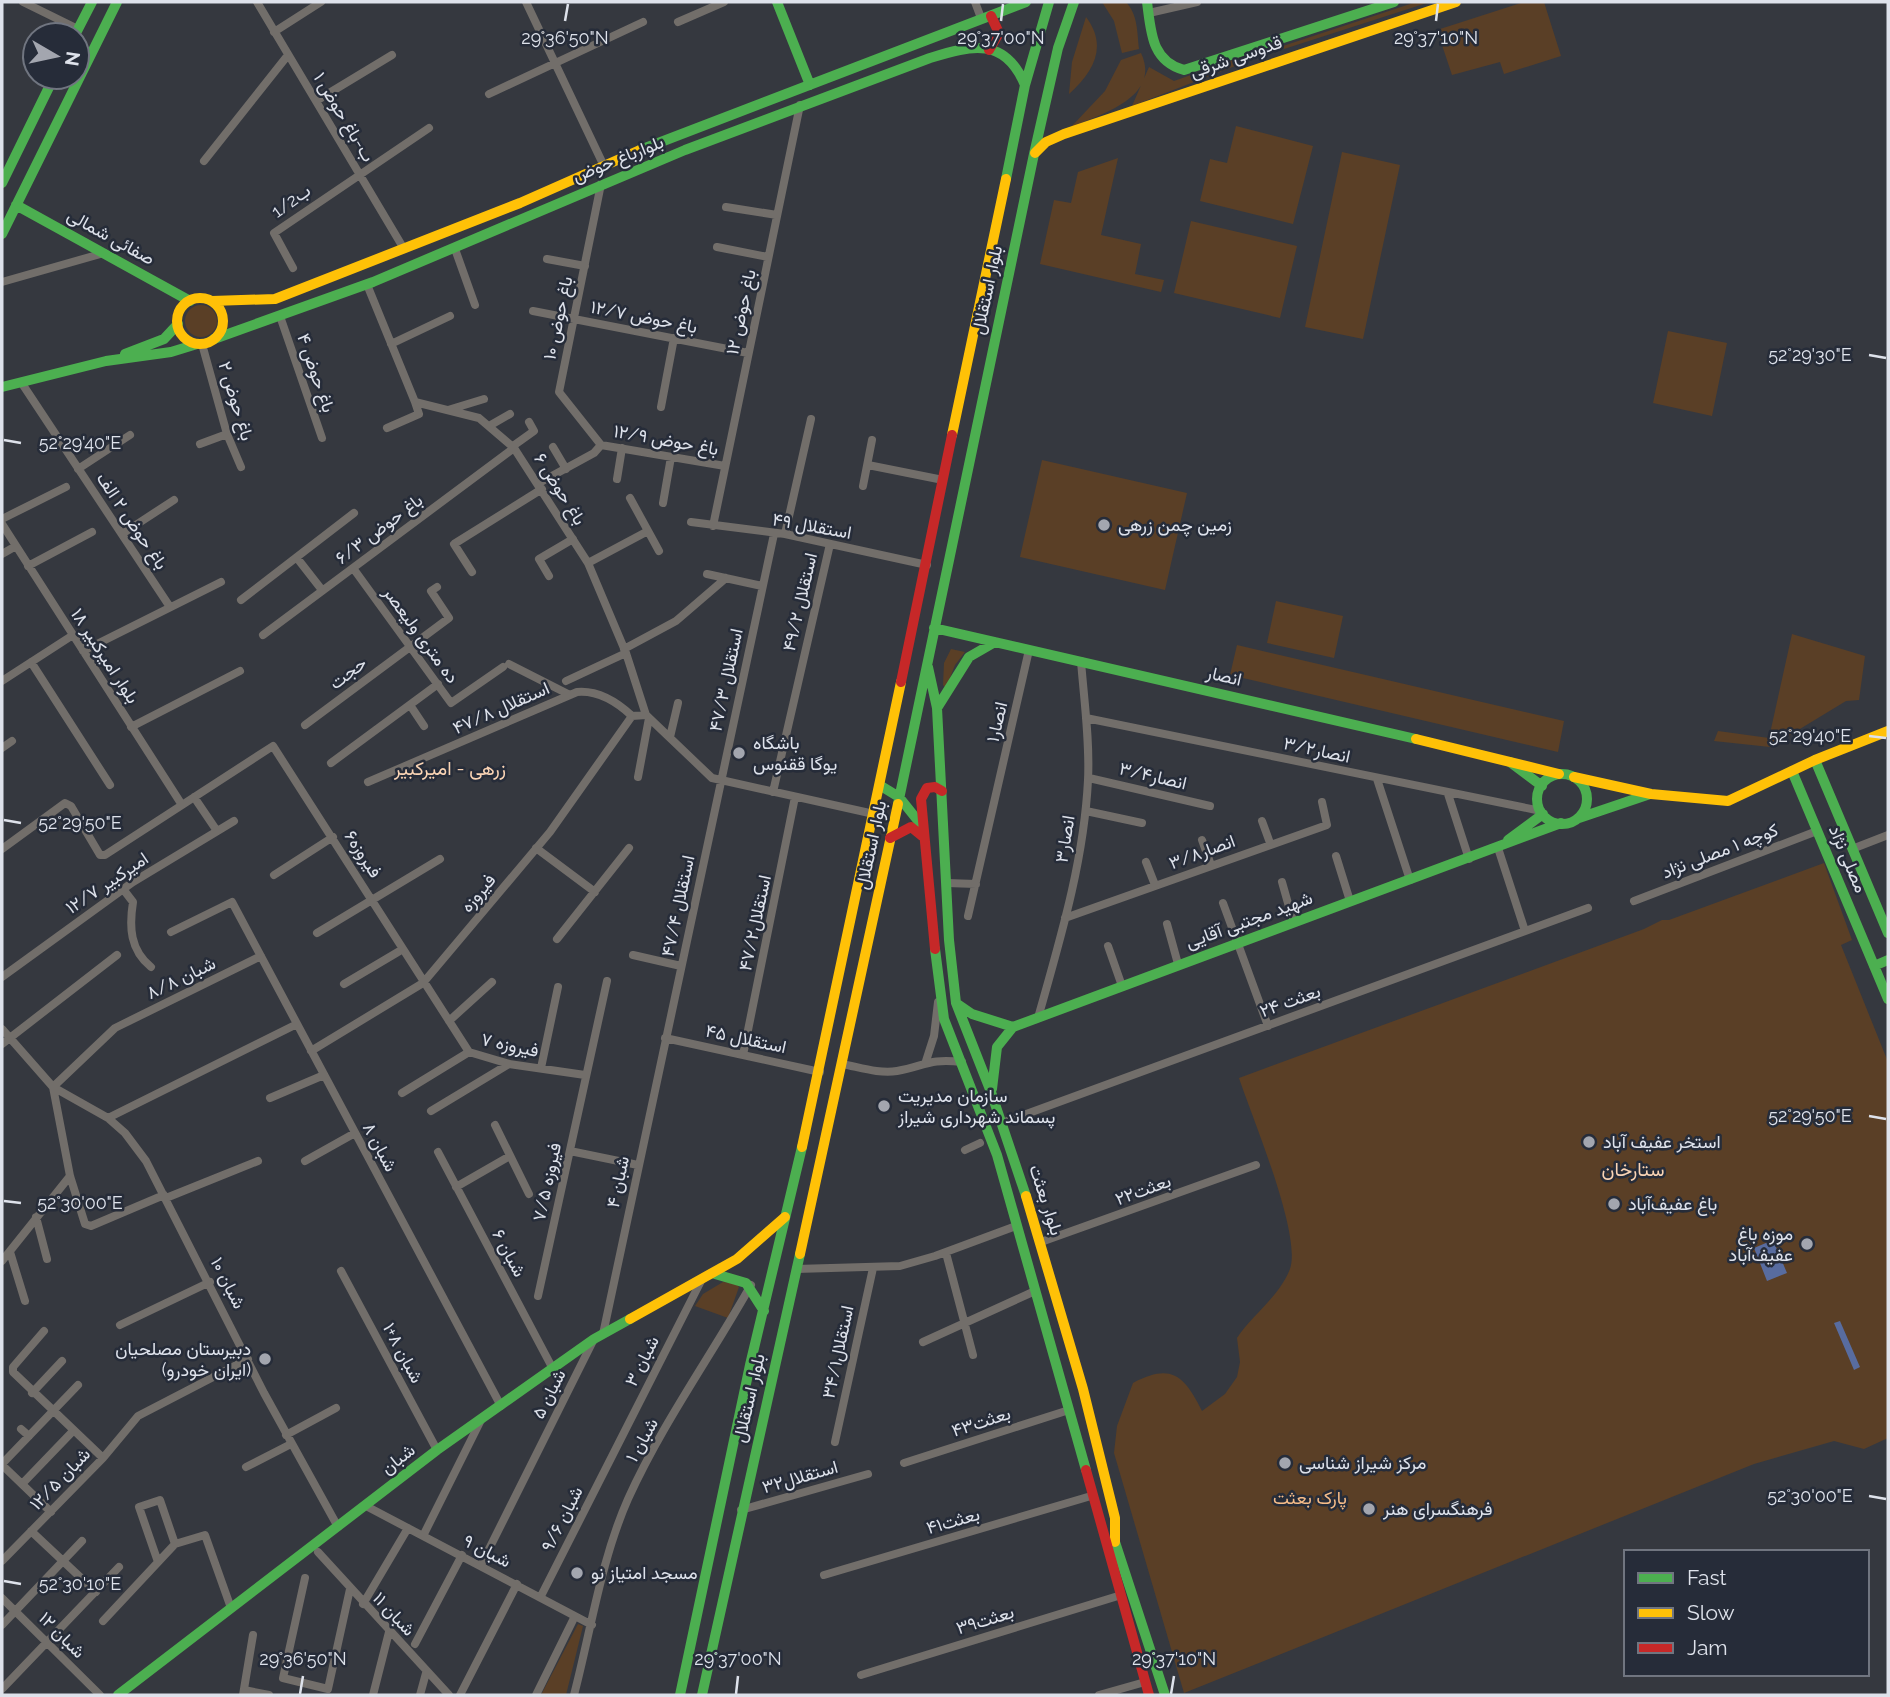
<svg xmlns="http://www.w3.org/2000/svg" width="1890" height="1697" font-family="Raleway,Vazirmatn,sans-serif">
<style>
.green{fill:#5a3f26}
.water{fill:#586c9f}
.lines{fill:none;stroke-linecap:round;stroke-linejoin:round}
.street{stroke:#726e6a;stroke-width:8}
.fast{stroke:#4caf50;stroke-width:10}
.slow{stroke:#ffc107;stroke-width:10}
.jam{stroke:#c62828;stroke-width:10}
.ticks{fill:none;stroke:#dee2eb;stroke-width:2.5}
.poi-dot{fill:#a3a6af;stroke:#262c39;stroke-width:2.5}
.labels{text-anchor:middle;stroke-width:5;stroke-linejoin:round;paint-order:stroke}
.street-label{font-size:18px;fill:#dee2eb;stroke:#262c39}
.poi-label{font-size:18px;fill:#dee2eb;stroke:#262c39;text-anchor:start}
.park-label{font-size:18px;fill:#f7bd89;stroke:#262c39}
.neighbourhood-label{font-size:19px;fill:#fad4b4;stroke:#262c39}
.ticks-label{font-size:18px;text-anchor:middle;fill:#dee2eb;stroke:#262c39;stroke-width:5;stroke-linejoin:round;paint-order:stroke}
</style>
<rect width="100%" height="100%" fill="#35383f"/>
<path class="green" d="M1102,2H1126C1138,15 1137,32 1139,49L1122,53L1114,21Z
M1416,2H1430L1284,49L1283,46Z
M1524,2H1544L1561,56L1504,74L1500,62L1452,75L1437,30Z
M1086,17C1108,46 1094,72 1069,94L1072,62Z
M1264,49L1266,54L1132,106L1149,67L1174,81Z
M1141,53C1162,97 1100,115 1071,127L1105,91L1121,60Z
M1236,126L1313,146L1293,224L1200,201L1210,159L1227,163Z
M1342,152L1400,165L1363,339L1305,327Z
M1118,158L1101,235L1141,244L1135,274L1164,280L1161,292L1040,264L1054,200L1071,203L1078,172Z
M1191,221L1297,246L1280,318L1174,293Z
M185 321a16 16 0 1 1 32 0a16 16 0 1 1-32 0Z
M1668,331L1727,343L1712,416L1653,403Z
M1042,460L1187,493L1165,590L1020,557Z
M1276,601L1343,616L1334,658L1267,643Z
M1792,634L1865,656L1859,700L1846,701L1770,747L1714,741L1718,731L1769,738Z
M1237,645L1564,721L1558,752L1230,675Z
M951,649L965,652L955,665L946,688L943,685L944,663Z
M1824,863L1852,940L1841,945L1888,1062V1438L1864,1449L1834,1441L1754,1464L1184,1693L1114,1453L1117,1426L1133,1383C1171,1363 1184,1375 1202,1411L1225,1394L1237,1377L1240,1362L1237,1338C1253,1314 1279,1297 1290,1269C1302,1235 1252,1117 1239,1078L1644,929L1662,920H1669Z
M723,1282L735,1283L739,1287L728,1318L695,1306L703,1294Z
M578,1624L583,1626L566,1695H541Z"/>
<path class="water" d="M1773,1240L1787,1273L1767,1281L1754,1248Z
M1840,1321L1860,1367L1854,1370L1834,1323Z"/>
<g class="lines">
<path class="street" d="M23,2L78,29
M257,2L404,249
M526,2L603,164
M975,2L981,18
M1149,13L1197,2
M678,22L724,2
M274,32L321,2
M489,94L643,22
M316,101L392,55
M204,161L288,55
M601,184L559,392L601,445
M726,207L777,215
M717,247L768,257
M455,249L475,305
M547,259L585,266
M293,268L274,233L429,128
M2,282L104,253
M368,287L415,402L479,418L514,448L588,563L626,653L646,715L712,778L874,814
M533,311L748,353
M281,319L322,438
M202,344L227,434L241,467
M391,344L450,316
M21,382L170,607
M661,407L674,338
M448,410L484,399
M489,426L510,414
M387,428L419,414L415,402
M200,444L227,434
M601,445L725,466
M513,446L534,431L529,422
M553,447L566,469
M868,465L943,480
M78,469L130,435
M617,479L622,448
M539,483L594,453L601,445
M863,486L872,440
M630,498L659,551
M663,503L671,457
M2,519L66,487
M691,522L785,534L927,565
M2,524L182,805
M713,526L800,105
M122,534L174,500
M785,534L811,419
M2,554L16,546
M297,558L322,590
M588,563L648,531
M28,566L92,532
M353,568L451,703L503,667
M472,572L454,544L542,489
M707,574L762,586
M549,576L539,559L573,539
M241,600L354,513
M263,635L514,448
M624,649L676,621L726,578
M83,651L221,582
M31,662L110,785
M509,664L570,695
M2,681L73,635
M566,681L626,653
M410,705L424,726
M1086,718L1541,811
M305,725L449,618L431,591L437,587
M131,727L240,671
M670,737L678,703
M2,748L12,741
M331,763L438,684
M638,777L649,718
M1089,778L1210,806
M1377,779L1410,880
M368,782L577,692C599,690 617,702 632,716L646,715
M773,792L830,544
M1448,794L1469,859
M194,797L217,831
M1086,811L1142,823
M1262,821L1270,843
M1202,840L1211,865
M536,848L595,892
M1498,848L1525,931
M2,849L65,803L71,806L100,855H105L273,746L469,1052L509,1064L585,1075
M1852,849L1888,835
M1336,856L1350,901
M1146,862L1155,885
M274,875L333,837
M1282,882L1293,921
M947,883L976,884
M123,889L133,902C129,927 130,950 151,967
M1634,901L1817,831
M1223,903L1268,1026
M968,916L1029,650
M1065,918L1327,825L1322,802
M1167,924L1178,964
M171,932L232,902L501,1406
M317,933L440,859
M557,939L629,848
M1108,946L1122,986
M633,955L681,966
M2,977L133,882L234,821
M344,984L403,949
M1038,1018C1060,940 1084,861 1088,780C1090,741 1084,700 1081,661
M449,1021L492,982
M2,1029L53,1087L108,1118L125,1133L146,1161L264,1393L338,1527
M665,1038L820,1072
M2,1044L117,955
M311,1051L423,983L550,832L632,716
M743,1055L795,797
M926,1061L934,1036L938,1002
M842,1064C859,1067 879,1074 897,1071C925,1066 929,1058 962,1062
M541,1068L558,987
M53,1087L115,1028L261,956
M53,1087L70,1176L85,1224L91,1226L164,1195
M402,1093L469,1052
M270,1098L324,1075
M431,1111L509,1064
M108,1118L297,1024
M1002,1123L1588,908
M495,1125L529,1194
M965,1150L980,1143
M570,1151L638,1165
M438,1152L553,1369
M305,1161L355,1133
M456,1187L510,1156
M166,1198L258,1161
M36,1217L47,1259
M1041,1242L1256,1165
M10,1252L25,1301
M946,1253L973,1355
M2,1261L70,1176
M796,1269L900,1266L935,1256L1016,1226
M341,1271L437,1450
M538,1296L607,981
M120,1325L210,1282
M44,1331L13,1367V1372L103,1458
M603,1334L774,534
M923,1342L1035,1291
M32,1393L62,1361
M21,1429L29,1436
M286,1435L336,1408
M835,1442L873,1268
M904,1463L1069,1410
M2,1464L78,1385
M2,1465L51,1512
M246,1467L291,1444
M22,1484L73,1431
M366,1506L592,1625
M741,1510L868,1474
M31,1531L96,1592
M423,1536L481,1420
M318,1552L449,1695
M2,1561L103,1458L138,1416L248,1359
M158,1562L139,1507L160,1500L175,1544
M481,1565L594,1339
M824,1575L1091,1496
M305,1578L283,1678L328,1689L350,1589
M541,1596L701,1281
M2,1598L100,1695
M363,1604L408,1528
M103,1621L175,1544L205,1535L231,1608
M2,1625L82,1541
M415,1644L462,1555
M861,1675L1118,1596
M2,1689L119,1567
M244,1690L269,1695
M243,1695L253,1635
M373,1695L389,1632
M420,1695L426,1673
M460,1695L517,1584
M536,1695L575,1616
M574,1695C591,1630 601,1560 628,1499C662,1424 711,1356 751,1285
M1099,1695L1145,1682"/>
<path class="fast" d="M777,2L810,85
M1147,2C1151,31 1151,61 1184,70L1394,2
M75,35L92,2
M640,150L1026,2
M1006,179L1025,85L1049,2
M2,183L54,77
M16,205L190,301
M2,234L117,2
M214,339L373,282L685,150L930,58C972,45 1005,37 1025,85
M125,354L164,339L178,324
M2,387L106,361L171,352L197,344
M934,628L1416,739
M928,667L937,708L949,940L956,1003L991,1092L1026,1196
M937,708L969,657L995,642
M1815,760L1888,933
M1510,762L1542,786
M1792,771L1888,999
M1537 799a25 25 0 1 1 50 0a25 25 0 1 1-50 0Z
M881,786L899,797L923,827
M898,804L1034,154L1058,48L1074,2
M1579,818L1650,794
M1508,840L1543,814
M935,949L944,1019L997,1155L1086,1470
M1874,966L1888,960
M956,1003L972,1014L1013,1027L997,1047L992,1089
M1013,1027L1561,823
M715,1274L746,1283L764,1311
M1115,1542L1165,1695
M118,1695L437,1450L594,1339L630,1319
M680,1695L750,1365L802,1147
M702,1695L800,1254"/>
<path class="slow" d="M1035,153L1046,142L1064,134L1456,2
M177 321a23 23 0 1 1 46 0a23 23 0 1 1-46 0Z
M212,301L275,299L520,203L640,150
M952,435L1006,179
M1416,739L1559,774
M1574,777L1651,794L1728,801L1815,760L1888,731
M802,1147L901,682
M1026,1196L1083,1389L1115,1518V1542
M800,1254L898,804
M630,1319L737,1259L785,1217"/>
<path class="jam" d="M989,50L999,33L991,16
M901,682L952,435
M890,838L911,827L922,836
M935,949L921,799L927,788L935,787L942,791
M1086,1470L1149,1695"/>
</g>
<path class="ticks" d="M565,21L568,4M1001,21L1003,4M1436,21L1438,4M1869,355L1886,358M4,440L21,443M1869,736L1886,738M4,820L21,823M1869,1116L1886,1119M4,1201L21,1203M1869,1496L1886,1499M4,1581L21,1584M300,1694L303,1676M736,1694L738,1676M1171,1694L1174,1676"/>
<g class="poi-dot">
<circle cx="1104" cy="525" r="7"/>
<circle cx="739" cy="753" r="7"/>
<circle cx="884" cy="1106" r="7"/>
<circle cx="1589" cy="1142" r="7"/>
<circle cx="1614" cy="1204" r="7"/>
<circle cx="1807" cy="1244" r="7"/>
<circle cx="265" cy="1359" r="7"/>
<circle cx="1285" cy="1463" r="7"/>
<circle cx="1369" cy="1509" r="7"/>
<circle cx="577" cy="1573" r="7"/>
</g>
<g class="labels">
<g class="street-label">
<text transform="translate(1236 57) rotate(-19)" y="6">قدوسی شرقی</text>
<text transform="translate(344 117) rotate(59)" y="6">۱ ب-باغ حوض</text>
<text transform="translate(618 159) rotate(-22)" y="6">بلوارباغ حوض</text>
<text transform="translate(291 201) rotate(-36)" y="6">1/2ب</text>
<text transform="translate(111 237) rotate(29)" y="6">صفائی شمالی</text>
<text transform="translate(987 290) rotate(-78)" y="6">بلوار استقلال</text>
<text transform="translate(741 312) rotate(-78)" y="6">۱۲ باغ حوض</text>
<text transform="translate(644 317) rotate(11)" y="6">۱۲/۷ باغ حوض</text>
<text transform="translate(558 318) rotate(-78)" y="6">۱۰ باغ حوض</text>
<text transform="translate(316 373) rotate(71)" y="6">۴ باغ حوض</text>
<text transform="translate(236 401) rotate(73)" y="6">۲ باغ حوض</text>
<text transform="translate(666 440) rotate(10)" y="6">۱۲/۹ باغ حوض</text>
<text transform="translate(560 489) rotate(58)" y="6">۶ باغ حوض</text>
<text transform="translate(132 521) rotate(56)" y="6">باغ حوض ۲ الف</text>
<text transform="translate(812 526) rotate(10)" y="6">۴۹ استقلال</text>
<text transform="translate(379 529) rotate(-37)" y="6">۶/۳ باغ حوض</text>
<text transform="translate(800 602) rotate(-77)" y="6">۴۹/۲ استقلال</text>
<text transform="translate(421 635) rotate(54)" y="6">ده متری ولیعصر</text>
<text transform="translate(105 656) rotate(57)" y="6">۱۸ بلوار امیرکبیر</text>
<text transform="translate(348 673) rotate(-37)" y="6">حجت</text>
<text transform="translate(1224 676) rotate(13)" y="6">انصار</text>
<text transform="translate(726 680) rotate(-78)" y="6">۴۷/۳ استقلال</text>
<text transform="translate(501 708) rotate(-24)" y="6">۴۷/۸ استقلال</text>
<text transform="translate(997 722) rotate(-77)" y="6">انصار۱</text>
<text transform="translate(1317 750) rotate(12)" y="6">انصار۳/۲</text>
<text transform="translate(1153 776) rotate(13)" y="6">انصار۳/۴</text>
<text transform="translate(1065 839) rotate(-81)" y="6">انصار۳</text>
<text transform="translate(871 845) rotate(-78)" y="6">بلوار استقلال</text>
<text transform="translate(1720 851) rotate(-21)" y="6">کوچه ۱ مصلی نژاد</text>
<text transform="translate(1202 852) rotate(-20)" y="6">انصار۳/۸</text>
<text transform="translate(363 854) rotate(57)" y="6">فیروزه۶</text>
<text transform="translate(1848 859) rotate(67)" y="6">مصلی نژاد</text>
<text transform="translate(107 883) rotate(-34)" y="6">۱۲/۷ امیرکبیر</text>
<text transform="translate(478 893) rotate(-50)" y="6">فیروزه</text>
<text transform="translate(678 906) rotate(-78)" y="6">۴۷/۴ استقلال</text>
<text transform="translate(1249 920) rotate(-20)" y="6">شهید مجتبی آقایی</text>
<text transform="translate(755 923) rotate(-78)" y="6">استقلال۴۷/۲</text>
<text transform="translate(181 978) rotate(-26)" y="6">۸/۸ شبان</text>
<text transform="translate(1290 1001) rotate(-20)" y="6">بعثت ۲۴</text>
<text transform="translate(746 1039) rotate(12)" y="6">۴۵ استقلال</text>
<text transform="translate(510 1045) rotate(12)" y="6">۷ فیروزه</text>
<text transform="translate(380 1147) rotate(62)" y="6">۸ شبان</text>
<text transform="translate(547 1182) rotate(-78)" y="6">۷/۵ فیروزه</text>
<text transform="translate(618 1182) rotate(-78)" y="6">۴ شبان</text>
<text transform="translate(1143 1190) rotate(-20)" y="6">بعثت۲۲</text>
<text transform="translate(1046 1200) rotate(72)" y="6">بلوار بعثت</text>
<text transform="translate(509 1253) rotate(62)" y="6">۶ شبان</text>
<text transform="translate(228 1283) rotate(63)" y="6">۱۰ شبان</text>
<text transform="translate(838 1352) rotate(-78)" y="6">استقلال۳۴/۱</text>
<text transform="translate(403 1353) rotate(62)" y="6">۱+۸ شبان</text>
<text transform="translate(642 1361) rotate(-63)" y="6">۳ شبان</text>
<text transform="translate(549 1394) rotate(-63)" y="6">۵ شبان</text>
<text transform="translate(749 1398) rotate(-77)" y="6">بلوار استقلال</text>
<text transform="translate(981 1422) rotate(-18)" y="6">بعثت۴۳</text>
<text transform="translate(642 1440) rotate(-61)" y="6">۱ شبان</text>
<text transform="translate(398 1459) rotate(-38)" y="6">شبان</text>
<text transform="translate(800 1477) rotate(-16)" y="6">استقلال۳۲</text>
<text transform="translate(60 1479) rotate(-46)" y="6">۱۲/۵ شبان</text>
<text transform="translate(562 1519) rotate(-63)" y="6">۹/۶ شبان</text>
<text transform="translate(953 1521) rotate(-16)" y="6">بعثت۴۱</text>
<text transform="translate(487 1551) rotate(27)" y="6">۹ شبان</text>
<text transform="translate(394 1614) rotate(47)" y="6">۱۱ شبان</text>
<text transform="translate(985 1620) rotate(-17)" y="6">بعثت۳۹</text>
<text transform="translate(62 1635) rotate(45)" y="6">۱۲ شبان</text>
</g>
<g class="poi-label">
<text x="1118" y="531">زمین چمن زرهی</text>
<text x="753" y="749">باشگاه<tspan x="753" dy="21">یوگا ققنوس</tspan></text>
<text x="898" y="1102">سازمان مدیریت<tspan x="898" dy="21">پسماند شهرداری شیراز</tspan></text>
<text x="1603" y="1148">استخر عفیف آباد</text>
<text x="1628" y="1210">باغ عفیف‌آباد</text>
<text x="1793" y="1240" text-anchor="end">موزه باغ<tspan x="1793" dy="21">عفیف‌آباد</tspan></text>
<text x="251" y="1355" text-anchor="end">دبیرستان مصلحیان<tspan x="251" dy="21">(ایران خودرو)</tspan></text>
<text x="1299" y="1469">مرکز شیراز شناسی</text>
<text x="1383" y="1515">فرهنگسرای هنر</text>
<text x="591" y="1579">مسجد امتیاز نو</text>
</g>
<g class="park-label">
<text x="1310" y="1504">پارک بعثت</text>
</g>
<g class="neighbourhood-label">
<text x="450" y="775">زرهی - امیرکبیر</text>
<text x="1633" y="1176">ستارخان</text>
</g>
</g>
<g class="ticks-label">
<text x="565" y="44">29°36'50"N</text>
<text x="1001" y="44">29°37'00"N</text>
<text x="1436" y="44">29°37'10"N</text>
<text x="1810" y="361">52°29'30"E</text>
<text x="80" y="449">52°29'40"E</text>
<text x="1810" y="742">52°29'40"E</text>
<text x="80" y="829">52°29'50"E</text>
<text x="1810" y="1122">52°29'50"E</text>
<text x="80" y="1209">52°30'00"E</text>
<text x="1810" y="1502">52°30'00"E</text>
<text x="80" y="1590">52°30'10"E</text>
<text x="303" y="1665">29°36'50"N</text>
<text x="738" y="1665">29°37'00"N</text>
<text x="1174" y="1665">29°37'10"N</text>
</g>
<rect width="1890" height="1697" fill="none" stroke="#dee2eb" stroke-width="7"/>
<rect x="1624" y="1550" width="245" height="126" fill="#262c39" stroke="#707580" stroke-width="2"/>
<rect x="1638" y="1573" width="35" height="10" fill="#4caf50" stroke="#707580" stroke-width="2"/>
<text x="1687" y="1585" font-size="21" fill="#dee2eb">Fast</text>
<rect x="1638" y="1608" width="35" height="10" fill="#ffc107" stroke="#707580" stroke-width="2"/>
<text x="1687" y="1620" font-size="21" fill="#dee2eb">Slow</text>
<rect x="1638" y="1643" width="35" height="10" fill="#c62828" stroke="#707580" stroke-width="2"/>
<text x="1687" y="1655" font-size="21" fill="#dee2eb">Jam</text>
<g transform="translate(56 56) rotate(99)"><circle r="33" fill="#262c39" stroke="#707580" stroke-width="2"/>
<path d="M0-5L12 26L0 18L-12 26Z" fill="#a3a6af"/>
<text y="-10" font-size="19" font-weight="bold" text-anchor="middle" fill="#dee2eb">N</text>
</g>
</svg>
